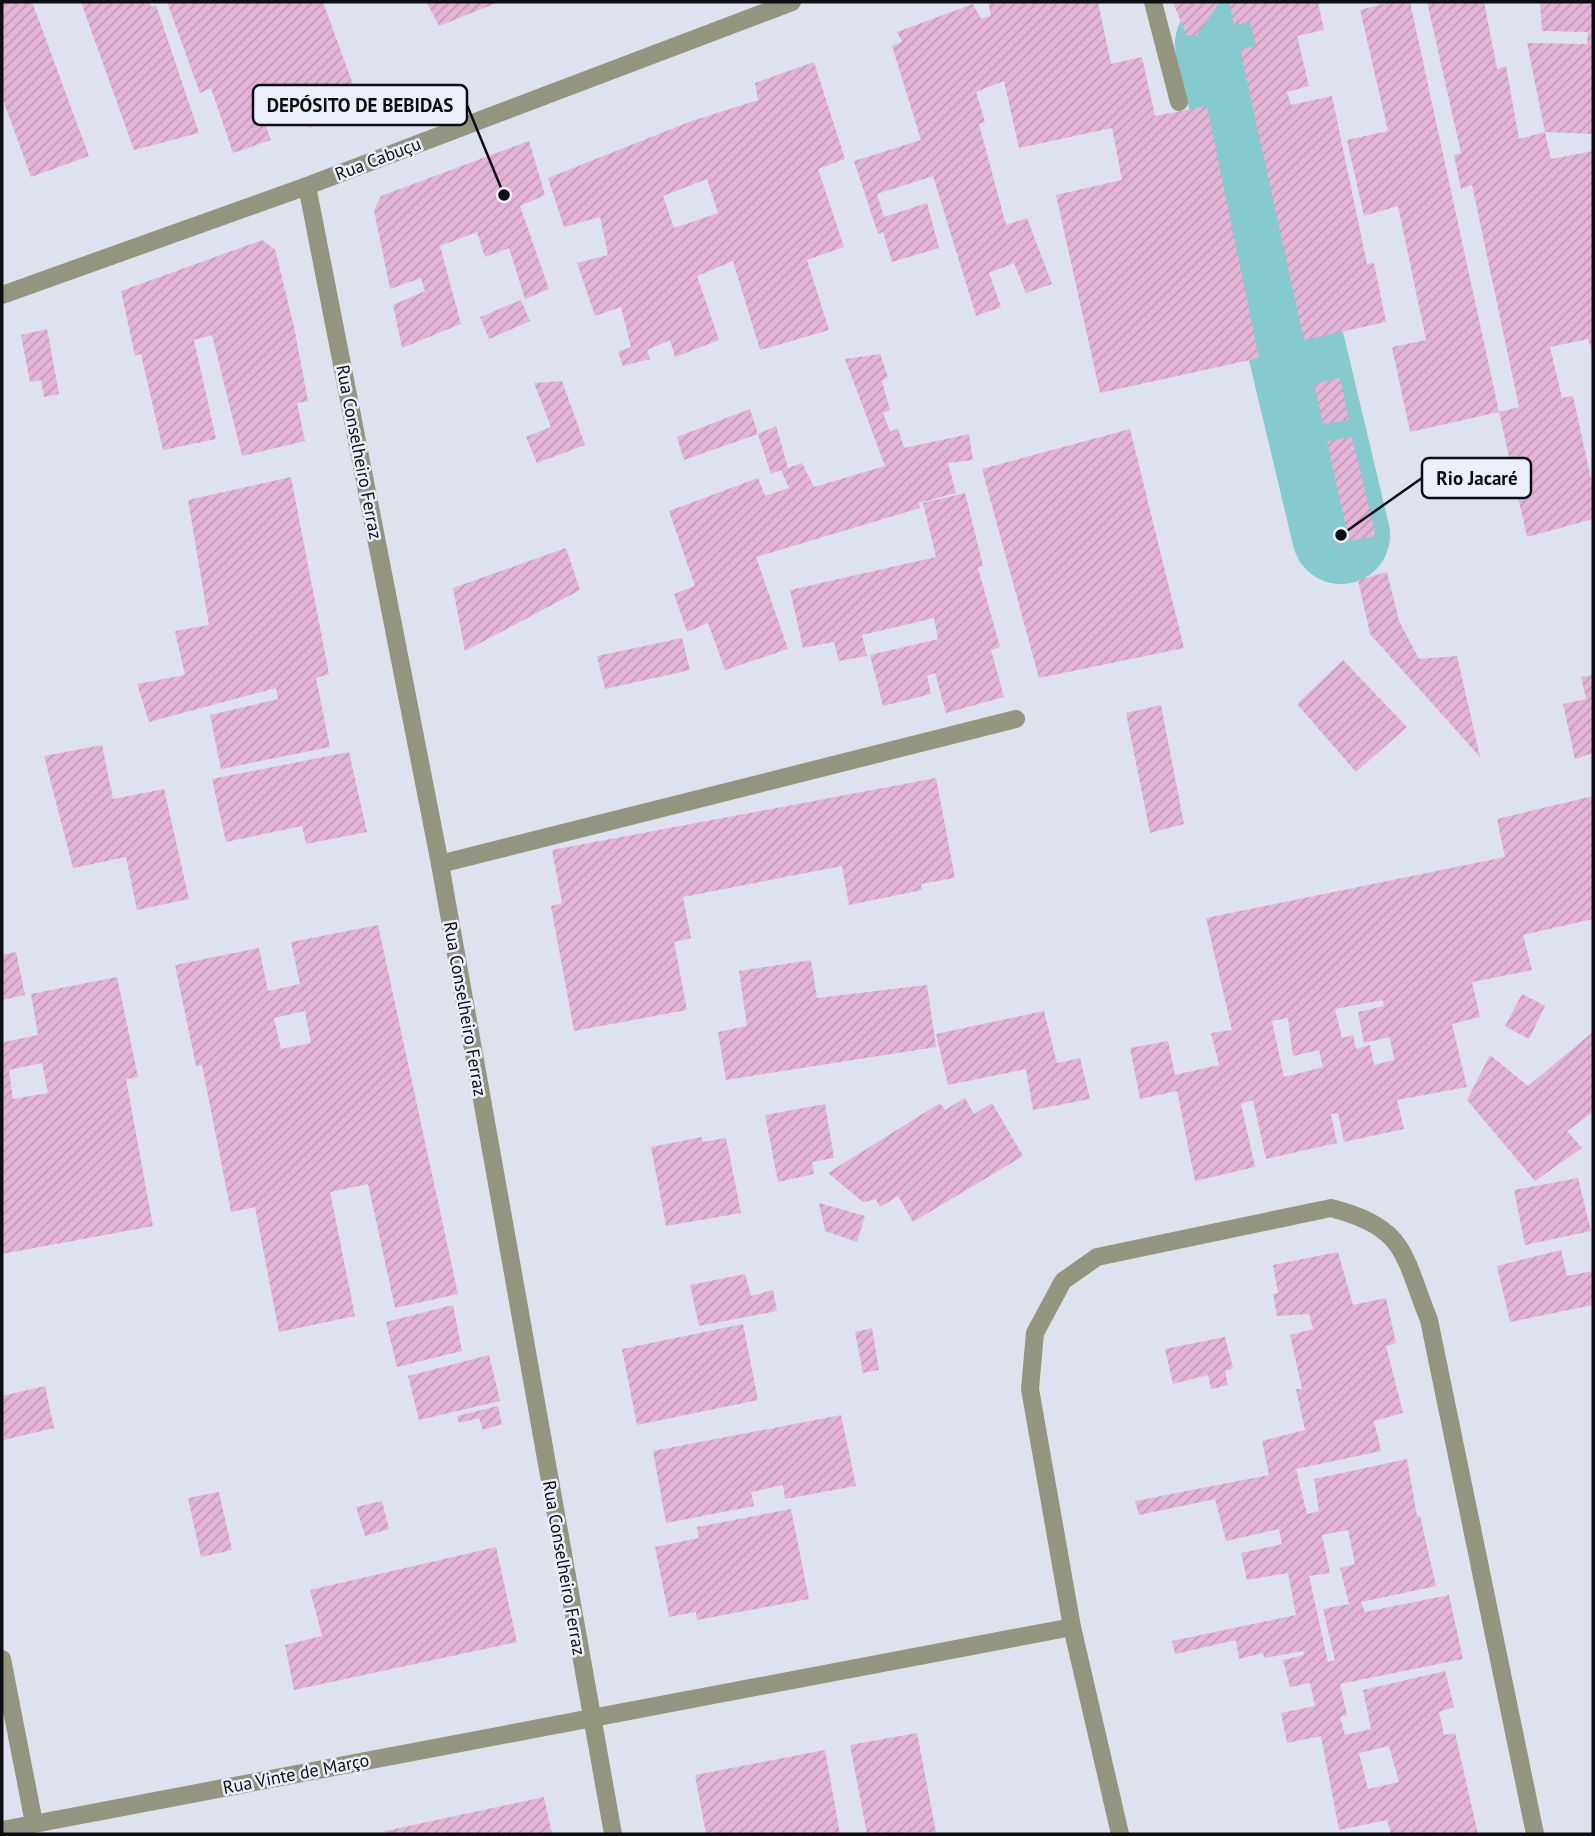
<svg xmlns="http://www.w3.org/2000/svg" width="1595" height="1836" font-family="'PT Sans',sans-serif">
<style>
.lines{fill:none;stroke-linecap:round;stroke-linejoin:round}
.river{stroke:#84cace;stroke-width:98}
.building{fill:url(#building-hatch);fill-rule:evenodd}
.service{stroke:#94957e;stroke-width:18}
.minor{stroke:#94957e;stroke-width:18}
.tertiary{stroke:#94957e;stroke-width:18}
.labels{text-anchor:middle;stroke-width:5;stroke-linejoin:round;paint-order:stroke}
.street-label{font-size:18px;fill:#0c0e11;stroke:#ebeffb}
.leader{fill:none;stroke:#0c0e11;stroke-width:2.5}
.callout-dot{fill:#0c0e11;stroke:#ebeffb;stroke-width:2.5}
.callout{fill:#ebeffb;stroke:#0c0e11;stroke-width:2.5}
.callout-label{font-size:19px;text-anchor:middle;font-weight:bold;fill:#0c0e11}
</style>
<defs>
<pattern id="building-hatch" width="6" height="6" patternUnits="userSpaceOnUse" patternTransform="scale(1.75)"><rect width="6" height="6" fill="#e4b4d6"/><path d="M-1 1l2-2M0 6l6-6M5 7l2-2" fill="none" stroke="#c29ab7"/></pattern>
</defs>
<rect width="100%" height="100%" fill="#dee2ee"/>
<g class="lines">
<path class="river" d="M1224,44L1341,535"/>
</g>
<path class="building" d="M2,2H32L89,156L31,177L2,97Z
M81,2H150L151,7L156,5L199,133L134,150Z
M167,2H323L362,109L309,128L296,90L288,94L296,114L265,123L271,140L233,153L211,88L200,93Z
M430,2H499L439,26L427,3Z
M988,2H1098L1111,64L1142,57L1155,116L1207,106L1259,358L1100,393L1056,195L1122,180L1112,128L1019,148L1004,81L976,92L985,122L979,124L1006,225L1027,218L1052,284L1026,293L1014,263L989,273L1001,307L976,316L933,176L877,194L884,217L927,203L939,248L892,262L883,232L878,234L854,161L921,140L892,46L902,42L897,32L973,4L981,19L991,15Z
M1173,2H1220L1196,36L1186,35Z
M1229,2H1318L1324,30L1297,36L1309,86L1287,92L1291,105L1332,96L1367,264L1374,263L1386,322L1304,340L1240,49L1256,46L1250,22L1234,25Z
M1391,2H1410L1499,412L1519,407L1472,185L1461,189L1454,155L1461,153L1427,2H1484L1497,69L1506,66L1519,139L1545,132L1551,159L1593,151V356L1588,339L1550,347L1562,398L1573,396L1593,488V519L1527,537L1499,412L1410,432L1392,347L1426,340L1398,206L1364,216L1347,140L1388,131L1360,10Z
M1540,2H1593V134L1545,132L1527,43L1587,44L1588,32L1542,31Z
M814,62L845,159L818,169L844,247L807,260L829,330L760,350L733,261L697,276L719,340L675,357L670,340L647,350L650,359L623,366L618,352L631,347L621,307L595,316L577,263L608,255L600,217L564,227L548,178L689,122L758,100L755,83ZM707,179L718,213L674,228L663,196Z
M529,141L545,195L520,206L549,289L525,299L509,248L485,257L477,232L440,246L461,324L402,348L393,305L425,291L421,278L390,289L374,210L381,196Z
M262,240L275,249L294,327L308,401L297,403L305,441L242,456L212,335L194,340L216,439L163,450L141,354L135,356L121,291Z
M521,300L530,321L489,339L480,317Z
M47,329L59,394L44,397L41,380L30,382L21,335Z
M880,354L888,377L882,381L890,410L883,413L890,432L898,428L904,448L969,434L973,460L948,463L956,493L919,503L920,508L756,557L788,649L725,670L708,623L687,632L674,594L695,586L669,511L758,478L765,496L789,488L781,470L771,474L758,434L776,426L788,468L802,463L814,487L885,466L845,359Z
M1340,378L1349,420L1323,424L1314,384Z
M562,381L585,445L537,463L526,437L551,427L534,383Z
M750,409L758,434L684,460L677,437Z
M1130,429L1184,648L1039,678L982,469Z
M1352,437L1376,536L1349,541L1327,441Z
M291,477L329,674L316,678L330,747L221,769L210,715L278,699L276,688L149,722L137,684L185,675L175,631L209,625L188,500Z
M965,493L983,566L978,568L1000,647L991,650L1004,697L946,713L935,673L927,676L931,694L883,706L870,655L938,639L934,618L862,635L867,656L839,661L834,642L803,648L790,590L936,557L923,503Z
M566,548L580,590L465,651L453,588Z
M1387,572L1399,621L1419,659L1457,656L1480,757L1370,634L1358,580Z
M682,638L690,670L605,689L597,656Z
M1343,660L1407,727L1356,772L1297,704Z
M1593,675V753L1575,759L1563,704L1586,699L1581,677Z
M1161,705L1184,824L1150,833L1126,713Z
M102,745L113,799L164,789L189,899L137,910L126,857L73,868L44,756Z
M349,752L367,832L306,844L302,826L226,842L212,779Z
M936,778L955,878L921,884L922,890L849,905L842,866L683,897L691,938L674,942L687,1010L574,1031L551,906L562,903L552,850Z
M1593,796V919L1523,935L1532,970L1472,982L1480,1017L1452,1024L1467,1087L1397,1100L1404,1129L1344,1142L1338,1113L1331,1114L1337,1143L1266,1159L1253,1100L1241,1104L1255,1167L1195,1181L1177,1091L1140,1099L1130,1048L1168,1041L1175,1075L1219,1065L1211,1033L1232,1030L1206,918L1505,857L1497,819ZM1383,1000L1384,1006L1358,1012L1364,1043L1390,1037L1394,1060L1374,1065L1370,1045L1356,1049L1353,1035L1342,1038L1335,1009ZM1288,1018L1293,1056L1319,1050L1323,1067L1284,1077L1272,1021Z
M378,925L458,1294L395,1308L368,1184L330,1192L355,1316L279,1332L255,1207L231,1212L202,1065L196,1066L175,965L259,948L268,991L300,984L291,942ZM305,1011L311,1043L281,1049L274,1018Z
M16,952L25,995L2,1000V955Z
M811,960L817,998L927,985L936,1047L726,1080L718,1032L747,1026L739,971Z
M117,977L138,1077L126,1079L153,1226L2,1254V1036L4,1042L38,1035L31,994ZM42,1063L48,1093L13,1099L9,1070Z
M1522,994L1545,1006L1529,1039L1505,1026Z
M1044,1011L1057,1063L1080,1058L1090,1099L1033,1110L1026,1069L948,1085L936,1034Z
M1593,1032V1112L1567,1131L1582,1148L1535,1181L1467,1100L1490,1055L1528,1086Z
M965,1098L974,1114L992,1103L1023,1156L913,1222L898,1196L880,1207L876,1199L863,1202L828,1173L940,1103L945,1110Z
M825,1104L834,1158L812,1162L814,1174L778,1182L765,1115Z
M702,1137L703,1142L726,1138L741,1213L666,1226L651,1147Z
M1578,1178L1591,1231L1525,1245L1514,1190Z
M819,1203L865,1216L857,1242L825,1231Z
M1561,1250L1567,1276L1593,1271V1305L1510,1322L1497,1266Z
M1338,1252L1353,1305L1386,1298L1396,1343L1386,1346L1403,1413L1374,1421L1381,1451L1296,1469L1307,1514L1319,1511L1314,1479L1407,1459L1417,1516H1420L1436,1586L1361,1602L1365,1612L1449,1595L1463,1659L1340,1684L1347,1715L1340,1717L1345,1735L1371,1729L1363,1690L1445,1671L1454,1707L1439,1712L1444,1735L1455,1733L1478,1834H1391L1387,1820L1339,1830L1321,1736L1287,1743L1281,1713L1315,1706L1310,1683L1290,1687L1283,1660L1304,1655L1303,1651L1264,1658L1263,1653L1239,1659L1236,1640L1175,1654L1172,1641L1296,1615L1288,1573L1247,1580L1241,1553L1282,1544L1279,1529L1226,1541L1215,1499L1139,1515L1135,1501L1269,1475L1262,1441L1305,1430L1296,1389H1302L1290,1335L1313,1329L1309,1314L1277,1316L1273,1294L1278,1293L1273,1265ZM1348,1530L1355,1564L1340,1568L1349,1604L1323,1609L1335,1660L1328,1662L1309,1576L1330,1573L1322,1535ZM1389,1746L1399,1782L1368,1789L1359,1753Z
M745,1274L751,1296L773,1290L777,1311L699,1326L690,1285Z
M453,1305L462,1351L397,1367L386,1322Z
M743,1324L758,1400L637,1425L622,1349Z
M872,1328L879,1370L863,1373L855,1332Z
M1225,1337L1233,1368L1225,1371L1228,1385L1211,1389L1208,1375L1173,1384L1165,1349Z
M489,1355L500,1401L419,1420L408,1376Z
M45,1386L54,1428L4,1440L2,1396Z
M498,1406L502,1424L483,1430L479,1418L459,1423L457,1416Z
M841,1415L856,1486L785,1499L783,1485L751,1492L754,1506L666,1523L653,1451Z
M219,1492L232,1550L201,1557L188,1498Z
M382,1501L389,1529L365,1536L356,1507Z
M791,1509L809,1599L697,1620L696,1612L669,1617L655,1547L699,1538L697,1527Z
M496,1547L517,1642L294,1690L285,1645L322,1636L310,1590Z
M917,1733L936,1832L867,1834L850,1745Z
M825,1750L840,1834H706L695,1775Z
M544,1797L552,1834H386L385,1831Z"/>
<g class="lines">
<path class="service" d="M1153,2L1179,102
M440,864L1016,719"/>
<path class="minor" d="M307,186L440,864L613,1834
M2,1659L34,1823
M2,1830L1072,1627
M1120,1834L1072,1627L1030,1389L1035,1333L1063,1281L1097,1257L1331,1208C1407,1228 1402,1253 1429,1320L1535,1834"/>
<path class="tertiary" d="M2,295L307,186L792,2"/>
</g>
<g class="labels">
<g class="street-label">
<text transform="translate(378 159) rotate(-21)" y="6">Rua Cabuçu</text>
<text transform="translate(359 452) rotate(79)" y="6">Rua Conselheiro Ferraz</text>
<text transform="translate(465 1009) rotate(80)" y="6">Rua Conselheiro Ferraz</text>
<text transform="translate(564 1568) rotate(80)" y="6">Rua Conselheiro Ferraz</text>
<text transform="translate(296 1774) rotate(-11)" y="6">Rua Vinte de Março</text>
</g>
</g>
<path class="leader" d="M504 195L467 105M1341 535L1422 478"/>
<g class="callout-dot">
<circle cx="504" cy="195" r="7"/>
<circle cx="1341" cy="535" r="7"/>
</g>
<g class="callout">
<rect x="253" y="85" width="214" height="40" rx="7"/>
<rect x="1422" y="458" width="109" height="40" rx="7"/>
</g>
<g class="callout-label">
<text x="360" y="112">DEPÓSITO DE BEBIDAS</text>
<text x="1477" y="485">Rio Jacaré</text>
</g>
<rect width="1595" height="1836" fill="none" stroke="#0c0e11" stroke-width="7"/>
</svg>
